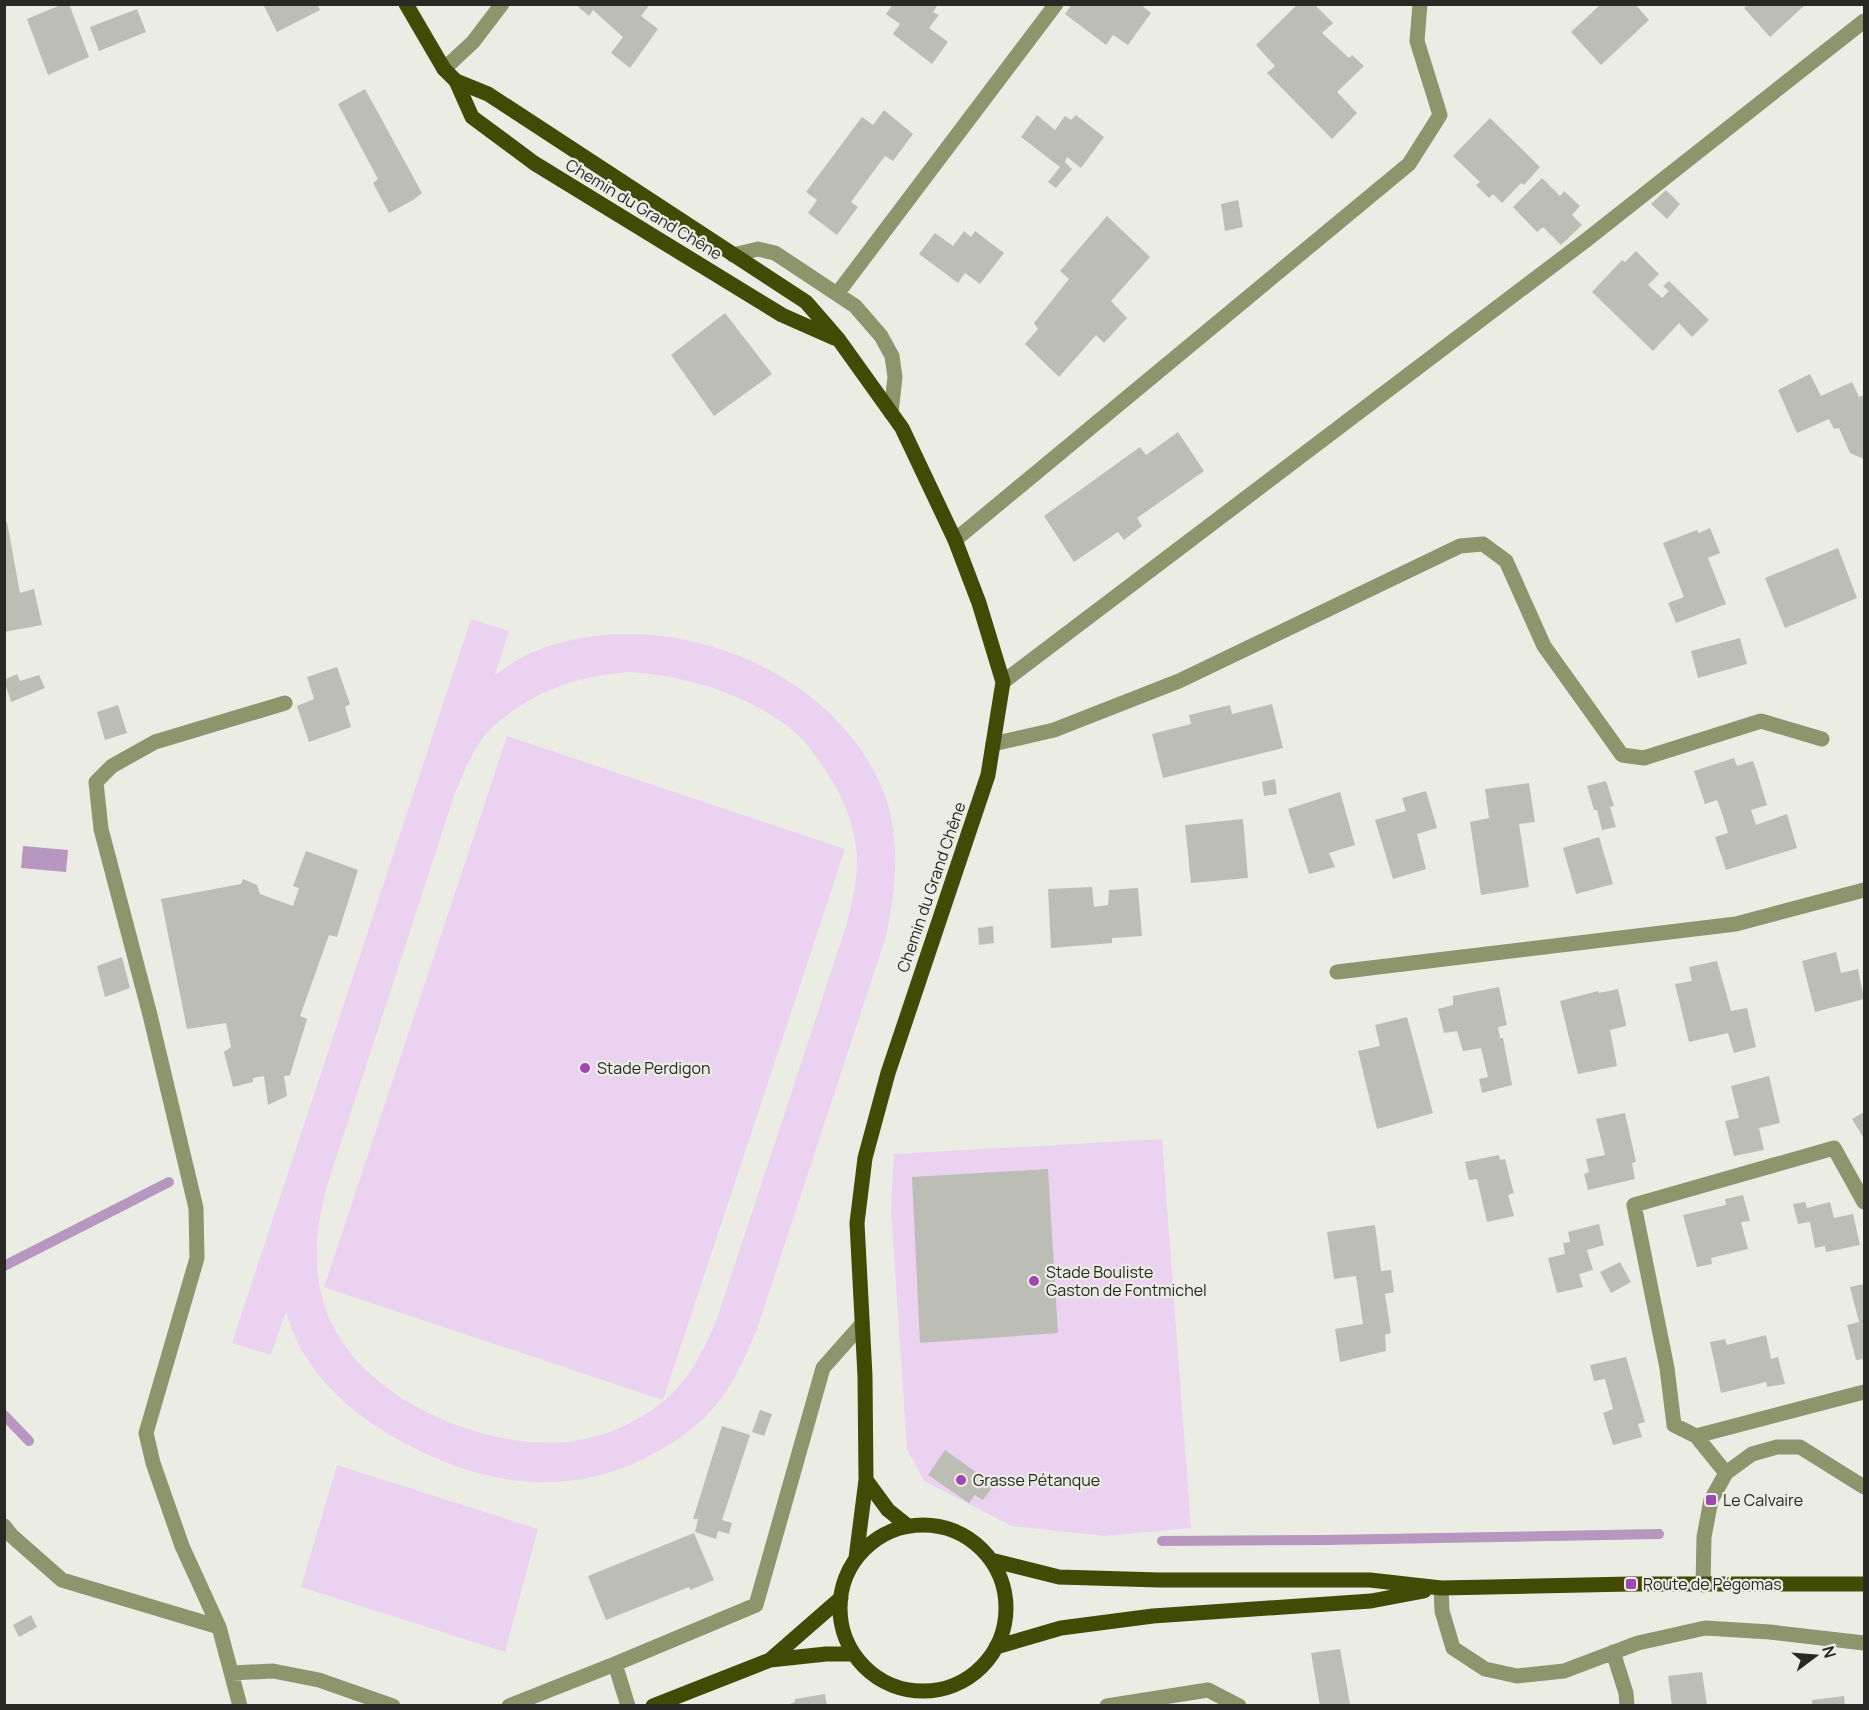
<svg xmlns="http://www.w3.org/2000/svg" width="1869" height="1710" font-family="Manrope,sans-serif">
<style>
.green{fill:#ebd2f1;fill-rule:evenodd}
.water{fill:#b796bf}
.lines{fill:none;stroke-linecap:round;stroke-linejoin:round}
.stream{stroke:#b796bf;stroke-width:10}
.building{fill:#bcbeb5}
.minor{stroke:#8c956c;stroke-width:15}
.major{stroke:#424b05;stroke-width:15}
.poi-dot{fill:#9f47b3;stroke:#ebede4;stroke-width:2}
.labels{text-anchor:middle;stroke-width:4.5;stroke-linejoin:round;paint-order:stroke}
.street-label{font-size:16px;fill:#282825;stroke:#ebede4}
.poi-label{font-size:16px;fill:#282825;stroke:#ebede4;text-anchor:start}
</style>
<rect width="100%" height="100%" fill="#ebede4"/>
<path class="green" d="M471,619L509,631L495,675C508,666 523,655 538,650C661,602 835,666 884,793C901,838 896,890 886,936L756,1332C746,1354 737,1376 723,1396C706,1420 679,1440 653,1454C569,1500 481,1486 399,1440C348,1412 301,1369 286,1311L271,1355L232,1343ZM629,672C689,676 752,695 798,735C811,747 821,764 831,779C845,801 855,829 857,856C858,879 852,902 847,923L717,1319C704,1350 688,1383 660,1404C635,1423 605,1437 573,1441C488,1452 368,1402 331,1322C311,1279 315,1233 326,1189L455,793C464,773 472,749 488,732C526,693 576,676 629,672Z
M507,736L845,849L663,1400L324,1287Z
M1162,1139L1191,1528L1105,1536L1012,1526L924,1481L907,1449L891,1209L894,1154Z
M337,1465L538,1529L505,1652L301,1587Z"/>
<path class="water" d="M23,846L68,850L66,872L21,868Z"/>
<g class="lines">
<path class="stream" d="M4,1266L169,1182
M4,1415L29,1441
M1162,1541L1325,1540L1659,1534"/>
</g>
<path class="building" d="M63,4H69L89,57L48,75L27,19Z
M263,4H317L320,10L277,32Z
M575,4H650L641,16L658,29L630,68L611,53L623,37L593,10L589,16Z
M893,4H938L933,12L939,15L929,28L948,42L932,64L893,34L900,24L886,14Z
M1072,4H1140L1151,13L1128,45L1113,35L1106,45L1065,14Z
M1298,4H1314L1333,23L1322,33L1349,58L1352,55L1364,66L1337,92L1357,113L1332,139L1267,73L1275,66L1256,45Z
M1601,4H1635L1649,20L1601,65L1571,32Z
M1748,4H1802L1804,6L1770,37L1744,8Z
M137,9L146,32L99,51L90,27Z
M365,89L422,193L413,200L389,213L373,183L378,179L338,104Z
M884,110L913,134L893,161L885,156L879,164L851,202L858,207L837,235L808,213L817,200L806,192L862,117L873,125Z
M1037,115L1055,130L1065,116L1071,120L1076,115L1104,137L1081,168L1067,157L1065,162L1072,169L1056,188L1048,182L1060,167L1021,137Z
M1490,118L1540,167L1524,185L1521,183L1502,203L1493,194L1489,198L1476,185L1480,182L1453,156Z
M1542,178L1560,196L1564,191L1580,206L1572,215L1582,225L1561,245L1543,227L1537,232L1513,207Z
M1666,190L1680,204L1667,219L1651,204Z
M1238,200L1243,227L1225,231L1221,204Z
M1107,216L1150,257L1111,301L1127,318L1104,343L1096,335L1059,377L1025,344L1038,329L1034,323L1069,279L1060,271Z
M964,231L971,237L975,231L1004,253L980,284L965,273L958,283L919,254L935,233L953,246Z
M1636,251L1659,274L1648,285L1662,298L1669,291L1663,286L1669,281L1709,320L1692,337L1679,323L1653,351L1592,292L1622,260L1625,262Z
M725,313L772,374L714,416L671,355Z
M1810,374L1821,396L1852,382L1859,397L1864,395V459L1850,453L1839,428L1834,429L1829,419L1797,433L1778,390Z
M1178,432L1204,471L1137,518L1142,526L1124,540L1118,532L1074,562L1044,516L1140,447L1146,455Z
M7,522L20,593L34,589L42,625L4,632V523Z
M1710,528L1720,553L1708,558L1726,604L1676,623L1668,603L1684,597L1663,543L1697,530L1699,533Z
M1838,548L1857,598L1785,628L1765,578Z
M1740,638L1747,664L1698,678L1691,651Z
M337,667L350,704L345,707L351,727L309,742L297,706L314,699L307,677Z
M17,674L20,681L39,675L45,688L11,702L4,680Z
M1272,704L1283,748L1163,778L1152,734L1191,724L1189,715L1230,705L1232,714Z
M118,705L127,733L105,740L97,712Z
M1734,758L1737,766L1753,761L1756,769L1767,805L1751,810L1756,825L1787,814L1797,848L1726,870L1715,837L1728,833L1724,819L1717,800L1705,804L1694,771Z
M1275,779L1277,794L1264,796L1262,782Z
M1606,781L1614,806L1610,807L1616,827L1602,830L1597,810H1594L1587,786Z
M1529,783L1535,822L1519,824L1529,887L1481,895L1470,822L1489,818L1485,789Z
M1426,791L1437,828L1417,834L1426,869L1393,879L1375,820L1406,811L1402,798Z
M1340,792L1355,845L1329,853L1335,867L1309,874L1288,809Z
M1243,819L1248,878L1191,883L1185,825Z
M1599,837L1613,884L1576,894L1563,848Z
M306,851L358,870L337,937L329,935L300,1016L307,1019L290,1075L284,1076L287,1096L268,1105L264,1076L253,1078V1082L233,1087L224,1052L231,1047L226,1023L187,1029L161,899L241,884L243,879L257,885L260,894L293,906L299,888L293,886Z
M1092,887L1094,907L1108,905L1109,890L1138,888L1142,936L1112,938V943L1051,948L1048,889Z
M993,926L994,943L979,945L978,928Z
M1836,952L1841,973L1858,969L1864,999L1815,1012L1802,961Z
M122,957L130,988L105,997L97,966Z
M1717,961L1731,1011L1747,1008L1756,1047L1734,1053L1728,1033L1689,1042L1675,984L1692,981L1689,967Z
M1499,987L1507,1025L1498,1027L1500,1038H1503L1512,1085L1482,1093L1479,1079L1488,1077L1481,1048L1463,1051L1457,1031L1444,1033L1438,1009L1453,1005V996Z
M1618,989L1626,1024V1026L1610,1030L1617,1066L1578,1074L1560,1001L1598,991L1599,993Z
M1407,1017L1433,1113L1377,1129L1358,1051L1380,1046L1375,1025Z
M1769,1076L1780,1123L1759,1128L1764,1150L1734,1156L1725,1121L1739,1118L1731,1086Z
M1864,1112V1136L1863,1137L1852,1119Z
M1625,1113L1636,1162L1632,1163L1635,1179L1588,1190L1584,1174L1589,1172L1586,1159L1605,1155L1596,1119Z
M1499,1155L1500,1160L1505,1159L1510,1179L1514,1193L1508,1195L1514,1216L1487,1222L1477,1179L1469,1180L1465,1162Z
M1048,1169L1058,1333L920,1343L912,1177Z
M1743,1195L1750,1221L1741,1222L1748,1249L1711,1258L1712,1264L1697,1267L1683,1215L1726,1205L1725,1199Z
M1805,1202L1807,1208L1830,1202L1834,1218L1853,1214L1860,1245L1826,1252L1825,1246L1815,1248L1810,1222L1798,1224L1793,1204Z
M1599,1224L1604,1245L1587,1250L1593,1270L1579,1274L1583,1287L1557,1293L1548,1258L1565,1254L1563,1243L1570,1242L1568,1232Z
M1375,1225L1381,1271L1391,1270L1394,1292L1385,1294L1391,1333L1385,1335L1386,1351L1340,1362L1335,1329L1363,1324L1356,1276L1334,1279L1327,1232Z
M1620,1262L1631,1282L1611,1293L1600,1272Z
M1864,1284V1359L1856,1360L1847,1325L1859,1322L1850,1287Z
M1766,1335L1771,1359L1778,1357L1785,1384L1767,1387L1766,1382L1721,1393L1710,1342L1725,1339L1727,1345Z
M1626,1357L1645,1422L1638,1424L1642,1437L1613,1445L1603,1413L1613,1409L1605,1379L1594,1381L1590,1365Z
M760,1410L772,1414L764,1436L752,1432Z
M722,1426L750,1435L722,1520L732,1523L729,1534L718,1531L716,1539L695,1532L698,1519H693Z
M945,1450L994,1485L983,1500L975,1495L969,1503L928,1475Z
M694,1533L714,1580L690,1590L689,1587L606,1620L588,1576Z
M31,1615L37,1627L19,1637L13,1625Z
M1340,1649L1350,1704L1320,1706L1311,1653Z
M1702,1672L1707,1706H1672L1668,1676Z
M825,1694L827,1706H784L795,1702V1699Z
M1844,1696L1845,1706H1812V1700Z"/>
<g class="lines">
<path class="minor" d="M444,69L473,42L502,4
M733,255L758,249L775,253L855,306L881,336L892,356L895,377L891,413
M837,294L1056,4
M955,540L1409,164L1440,115L1417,41L1420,4
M1003,682L1585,241L1864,21
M993,744L1054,730L1179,681L1460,546L1483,544L1506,561L1544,646L1622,755L1644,758L1761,721L1822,739
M1337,972L1736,924L1864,890
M1696,1436L1864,1392
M1726,1473L1696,1436L1674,1425L1667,1368L1634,1205L1834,1148L1864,1202
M4,1526L12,1536L62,1580L219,1627L240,1706
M1703,1585L1704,1537L1711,1500L1726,1473L1752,1454L1777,1447H1800L1864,1487
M1441,1588L1442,1611L1453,1648L1485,1669L1517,1676L1564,1671L1638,1643L1705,1628L1770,1632L1864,1643
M219,1627L182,1546L153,1463L146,1433L197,1258L196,1208L150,1015L101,829L96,782L112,766L155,742L285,703
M1613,1652L1626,1693L1627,1706
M231,1673L273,1671L319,1680L393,1706
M509,1706L615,1664
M628,1706L615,1664L756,1605L823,1368L862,1324
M1107,1706L1208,1690L1239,1706"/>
<path class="major" d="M406,4L444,69L456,81L472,117L534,163L782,315L834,338
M456,81L488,94L806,302L839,340L902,428L955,540L979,603L1003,682L988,775L888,1073L865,1158L857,1223L865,1376L866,1480L856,1558
M866,1480L888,1510L908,1526
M840 1608a83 83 0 1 1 166 0a83 83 0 1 1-166 0Z
M991,1560L1059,1577L1159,1580H1370L1441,1588L1631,1584H1864
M996,1647L1061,1628L1153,1616L1371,1601L1424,1591
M770,1660L841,1598
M653,1706L770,1660L826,1654H854"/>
</g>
<g class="poi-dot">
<circle cx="585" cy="1068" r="6"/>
<circle cx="1034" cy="1281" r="6"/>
<circle cx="961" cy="1480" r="6"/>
<rect x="1705" y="1494" width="12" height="12" rx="3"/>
<rect x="1625" y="1578" width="12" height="12" rx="3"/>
</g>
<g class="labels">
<g class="street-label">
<text transform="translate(644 209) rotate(31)" y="6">Chemin du Grand Chêne</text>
<text transform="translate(931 887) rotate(-71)" y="6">Chemin du Grand Chêne</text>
</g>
<g class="poi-label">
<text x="597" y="1074">Stade Perdigon</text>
<text x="1046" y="1278">Stade Bouliste<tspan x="1046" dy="18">Gaston de Fontmichel</tspan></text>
<text x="973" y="1486">Grasse Pétanque</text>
<text x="1723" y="1506">Le Calvaire</text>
<text x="1643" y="1590">Route de Pégomas</text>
</g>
</g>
<rect width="1869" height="1710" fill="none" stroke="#282825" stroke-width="12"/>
<g transform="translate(1815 1656) rotate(74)" stroke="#ebede4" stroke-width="4.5" paint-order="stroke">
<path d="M0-4.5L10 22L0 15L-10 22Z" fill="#282825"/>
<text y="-9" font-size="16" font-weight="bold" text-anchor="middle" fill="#282825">N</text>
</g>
</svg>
